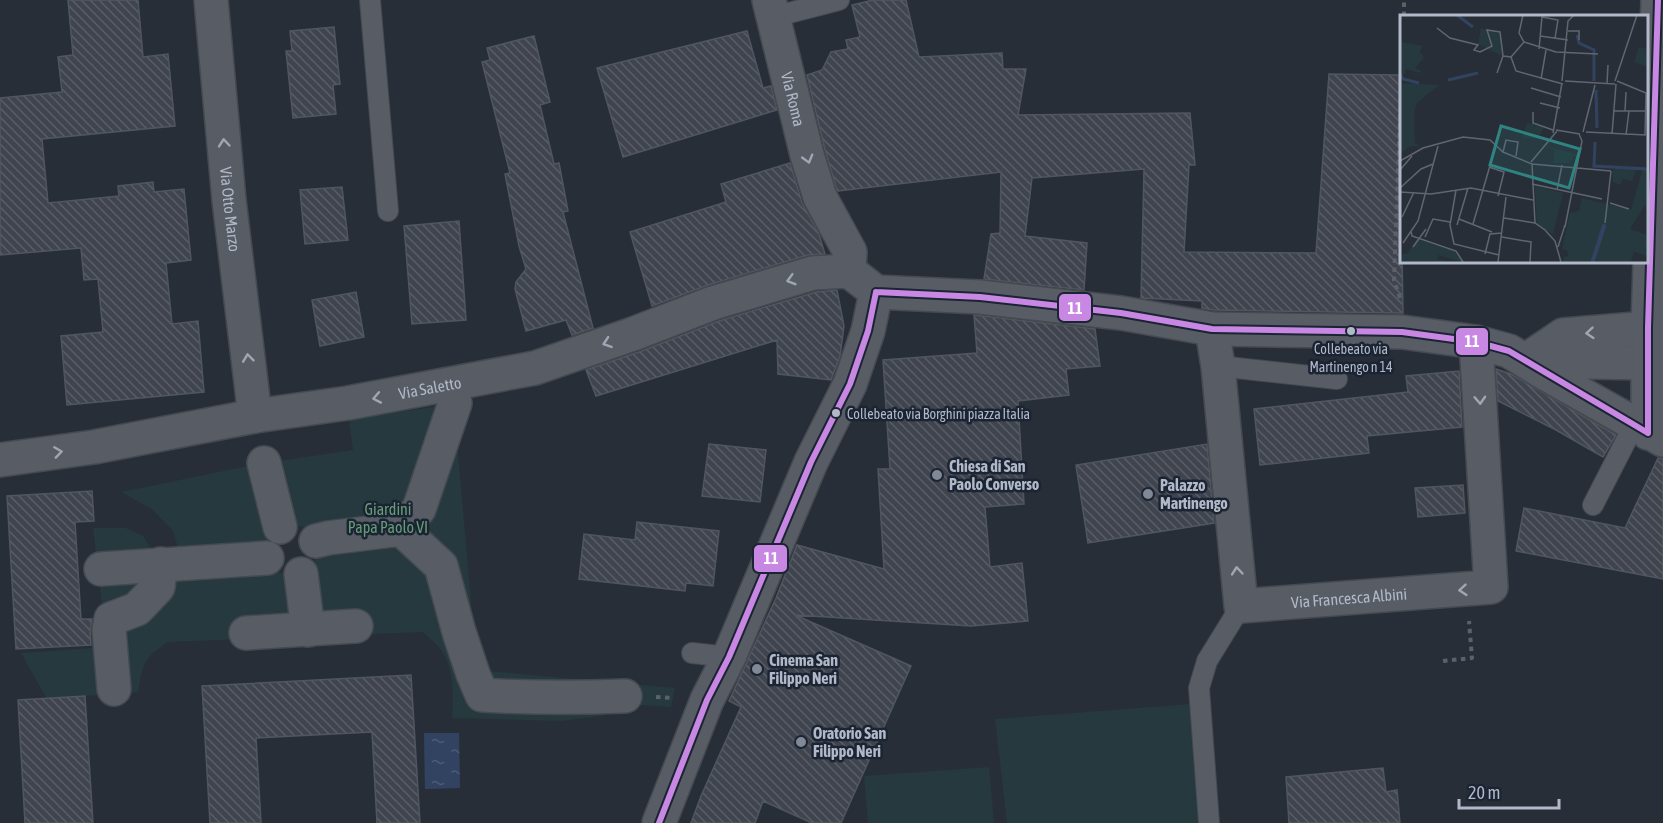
<svg xmlns="http://www.w3.org/2000/svg" width="1663" height="823" font-family="'Asap Condensed',sans-serif">
<style>
.green{fill:#25393e;fill-rule:evenodd}
.water{fill:url(#water-ripples)}
.building{fill:url(#building-back-hatch);stroke:#50565f;stroke-width:1.5}
.lines{fill:none;stroke-linecap:round;stroke-linejoin:round}
.lane-casing{stroke:#454950;stroke-width:22}
.street-casing{stroke:#454950;stroke-width:36}
.path{stroke:#5c6169;stroke-width:4;stroke-dasharray:4.5 4.5;stroke-linecap:butt}
.lane{stroke:#585d65;stroke-width:20}
.street{stroke:#585d65;stroke-width:33}
.bus-1-casing{stroke:#1b2433;stroke-width:10}
.bus-1{stroke:#c787e3;stroke-width:6}
.oneway{stroke:#9fa7b5}
.bus-dot{fill:#b1b9c9;stroke:#1b2433;stroke-width:2}
.poi-dot{fill:#818896;stroke:#1b2433;stroke-width:2}
.labels{text-anchor:middle;stroke-width:5;stroke-linejoin:round;paint-order:stroke}
.bus-label{font-size:14px;fill:#b1b9c9;stroke:#1b2433}
.street-label{font-size:16px;fill:#b1b9c9;stroke:#1b2433}
.poi-label{font-size:16px;font-weight:bold;fill:#b1b9c9;stroke:#1b2433;text-anchor:start}
.park-label{font-size:16px;fill:#679c76;stroke:#1b2433}
.inset-river{fill:none;stroke:#314361;stroke-width:3}
.inset-road{fill:none;stroke:#5f6672;stroke-width:1.5}
.view{fill:#2f8380;fill-opacity:0.15;stroke:#2f8380;stroke-width:3}
.inset-edge{fill:none;stroke:#b1b9c9;stroke-width:3}
.line-badge{stroke:#1b2433;stroke-width:2}
.badge-label{font-size:16px;text-anchor:middle;font-weight:bold;fill:#fff}
</style>
<defs>
<pattern id="water-ripples" width="26" height="14" patternUnits="userSpaceOnUse" patternTransform="scale(1.5)"><rect width="26" height="14" fill="#314361"/><path d="M2 4q2-2 4 0t4 0M15 11q2-2 4 0t4 0" fill="none" stroke="#4c5c76"/></pattern>
<pattern id="building-back-hatch" width="6" height="6" patternUnits="userSpaceOnUse" patternTransform="scale(1.5)"><rect width="6" height="6" fill="#40444e"/><path d="M-1 5l2 2M0 0l6 6M5-1l2 2" fill="none" stroke="#595d66"/></pattern>
</defs>
<rect width="100%" height="100%" fill="#282e38"/>
<path class="green" d="M447,405L456,431L477,670L675,688L671,707L640,705L601,716L562,721L452,718C453,696 455,673 443,653C439,645 429,638 423,632L168,642C143,658 143,664 138,692L47,699L21,653L107,647L93,528H126L143,536L159,561L181,558L173,531L152,509L121,492L253,465L353,450L349,419ZM294,524L308,529L316,557C313,564 300,574 292,575C287,576 281,573 277,571L267,543L270,537Z
M1190,704L1199,823H1007L995,719Z
M989,767L994,823H868L864,776Z"/>
<path class="water" d="M424,733H459L460,788L425,789Z"/>
<path class="building" d="M68,0H138L143,57L168,54L175,126L42,139L48,203L119,196L118,186L153,182L154,192L184,189L191,260L166,263L172,324L198,321L204,392L67,405L61,336L103,332L98,279L84,280L81,248L0,255V98L62,92L58,57L73,55Z
M873,0H906L919,57L1002,53L1003,69H1026L1018,115L1190,113L1195,165H1189L1184,252L1316,253L1329,74L1399,75L1403,313L1214,310L1202,308V301L1141,298L1144,169L1032,178L1025,236L1087,243L1084,290L984,279L991,234L1000,233L1001,172L838,191L837,190L825,150L807,75L822,70L831,52L848,49L846,40L860,37L852,5Z
M334,27L340,84L333,85L336,114L293,118L286,51H292L290,31Z
M747,31L763,88L771,86L777,110L623,157L597,68Z
M534,36L550,102L540,105L554,164L559,163L568,211L563,212L593,328L572,335L566,320L526,331L515,289L516,282L526,269L519,246L505,174L510,173L482,62L490,60L487,48Z
M790,163L802,203L819,234L825,254L808,255L708,285L652,306L630,232L726,202L721,184Z
M342,187L348,240L305,244L300,190Z
M459,221L466,320L412,324L404,226Z
M837,290L844,326L840,356L831,380L778,374L777,340L596,396L586,370L639,352L719,321L816,292Z
M356,292L364,337L320,346L312,300Z
M974,315L1095,329L1100,366L1066,369L1069,395L1018,401L1024,504L985,507L990,567L1022,563L1028,621L971,626L795,615L911,666L841,823H812L763,801L755,823H691L701,796L741,707L729,701L776,598L797,545L884,569L878,469H890L883,360L977,353Z
M1496,369L1511,374L1616,435L1603,457L1556,430L1498,401Z
M1459,371L1462,427L1367,436L1369,453L1260,465L1254,409L1408,392L1406,376Z
M709,444L766,450L760,502L702,496Z
M1207,444L1214,523L1088,543L1076,465Z
M1658,458L1663,459V579L1516,551L1524,508L1625,528Z
M1463,485L1465,513L1418,517L1415,488Z
M92,491L94,521L75,522L81,619H92L90,631L91,645L16,649L7,496Z
M637,522L719,531L713,586L686,583L685,591L579,579L584,534L635,540Z
M411,675L420,823H377L372,732L256,738L261,823H210L202,686Z
M85,696L93,823H25L18,700Z
M1383,768L1386,792L1397,790L1400,823H1289L1286,777Z"/>
<g class="lines">
<g class="lane-casing">
<path id="lane" d="M370,0L388,211
M773,17L839,0
M1218,366L1337,379
M1593,505L1634,425
M692,653L729,657
M1209,823L1199,688L1207,661L1241,606"/>
</g>
<g class="street-casing">
<g id="street">
<path id="s1" d="M211,0L229,200L255,416"/>
<path id="s2" d="M769,0L807,155L820,197L850,252L849,271"/>
<path d="M849,271L876,292L980,297L1121,313L1212,329L1402,332L1476,342L1509,351L1546,374L1663,440"/>
<path id="s3" d="M1212,329L1218,366L1241,606L1491,587L1476,342"/>
<path d="M1525,361L1563,335L1648,328"/>
<path d="M1527,361L1648,363"/>
<path d="M1648,433V328L1658,0"/>
<path id="s4" d="M0,460L94,447L255,416L348,403L535,368L633,334L713,303L813,273L849,271"/>
<path d="M264,463L280,527"/>
<path d="M401,529L419,509L455,403"/>
<path d="M316,541L328,538L401,529L441,566L459,632L473,674L482,695C530,698 577,698 625,696"/>
<path d="M101,569L267,558"/>
<path d="M301,574L308,630"/>
<path d="M246,633L356,626"/>
<path d="M114,689L109,630L111,619L137,609L158,587L161,564"/>
<path d="M659,823L707,700L729,657L811,462L850,384L868,331L876,292"/>
</g>
</g>
<path class="path" d="M1404,16V0
M1400,298L1394,280L1402,60
M1443,661L1472,658L1469,621
M656,697L672,698"/>
<use href="#lane" class="lane"/>
<use href="#street" class="street"/>
<g class="bus-1-casing">
<path id="bus-1" d="M876,292L980,297L1121,313L1212,329L1402,332L1476,342L1509,351L1648,433
M1648,433V328L1658,0
M659,823L707,700L729,657L811,462L850,384L868,331L876,292"/>
</g>
<use href="#bus-1" class="bus-1"/>
</g>
<defs><path id="oneway-chevron" d="M-2-3.5L2.5 0L-2 3.5" fill="none" stroke-width="1.6" stroke-linecap="round" stroke-linejoin="round" transform="scale(1.5)"/></defs>
<g class="oneway">
<use href="#oneway-chevron" transform="translate(224 143) rotate(-95)"/>
<use href="#oneway-chevron" transform="translate(808 159) rotate(74)"/>
<use href="#oneway-chevron" transform="translate(791 280) rotate(164)"/>
<use href="#oneway-chevron" transform="translate(1590 333) rotate(175)"/>
<use href="#oneway-chevron" transform="translate(607 343) rotate(161)"/>
<use href="#oneway-chevron" transform="translate(248 358) rotate(-97)"/>
<use href="#oneway-chevron" transform="translate(377 398) rotate(169)"/>
<use href="#oneway-chevron" transform="translate(1480 400) rotate(87)"/>
<use href="#oneway-chevron" transform="translate(58 452) rotate(-8)"/>
<use href="#oneway-chevron" transform="translate(1237 571) rotate(-95)"/>
<use href="#oneway-chevron" transform="translate(1463 590) rotate(175)"/>
</g>
<g class="bus-dot">
<circle cx="1351" cy="331" r="5"/>
<circle cx="836" cy="413" r="5"/>
</g>
<g class="poi-dot">
<circle cx="937" cy="475" r="6"/>
<circle cx="1148" cy="494" r="6"/>
<circle cx="757" cy="669" r="6"/>
<circle cx="801" cy="742" r="6"/>
</g>
<g class="labels">
<g class="bus-label">
<text x="1351" y="354">Collebeato via<tspan x="1351" dy="18">Martinengo n 14</tspan></text>
<text x="847" y="419" text-anchor="start">Collebeato via Borghini piazza Italia</text>
</g>
<g class="street-label">
<text dy="6" stroke="none"><textPath href="#s2" startOffset="102">Via Roma</textPath></text>
<text dy="6" stroke="none"><textPath href="#s1" startOffset="210">Via Otto Marzo</textPath></text>
<text dy="6" stroke="none"><textPath href="#s4" startOffset="436">Via Saletto</textPath></text>
<text dy="6" stroke="none"><textPath href="#s3" startOffset="387">Via Francesca Albini</textPath></text>
</g>
<g class="poi-label">
<text x="949" y="472">Chiesa di San<tspan x="949" dy="18">Paolo Converso</tspan></text>
<text x="1160" y="491">Palazzo<tspan x="1160" dy="18">Martinengo</tspan></text>
<text x="769" y="666">Cinema San<tspan x="769" dy="18">Filippo Neri</tspan></text>
<text x="813" y="739">Oratorio San<tspan x="813" dy="18">Filippo Neri</tspan></text>
</g>
<g class="park-label">
<text x="388" y="515">Giardini<tspan x="388" dy="18">Papa Paolo VI</tspan></text>
</g>
</g>
<g transform="translate(1400 15)">
<rect width="248" height="248" fill="#282e38"/>
<path d="M0,27L23,31L20,36L24,43L15,53L22,56L19,58L6,54L2,64ZM239,32L247,34V52L234,47ZM127,108L134,109V113L135,110L144,112L138,124L122,123ZM146,131L176,139L177,142L173,141L172,147L168,144L170,148H153L155,135ZM221,151L247,155V197L245,190L230,214L247,220V247V241L234,237L231,247H164L163,242L168,241L167,235L162,234L170,198L179,196L182,183L231,195L242,156L236,155L232,166L223,164L220,170L213,167L212,156ZM135,171L163,178L153,219L137,210ZM17,224L55,236L62,247L38,240L37,244L50,247H0V240L8,238Z" fill="#25393e"/>
<path d="M81,13L101,19L102,41L78,29ZM0,68L39,70L17,88L14,98L15,128L21,131H11L0,138Z" fill="#25393e"/>
<path class="inset-river" d="M57,0L73,12M177,20L179,28L194,35V66M0,59L3,64L19,68M48,65L78,58M196,75L197,113M195,127L194,151L248,154M192,247L204,209M193,247L205,210"/>
<path class="inset-road" d="M123,0L119,18L124,27L156,37L198,39M37,13L50,23L78,30L74,35L80,37L92,31L87,15L100,17L103,41L97,58M168,16H179V25M140,21L168,25M139,34L142,2L158,5L155,23M103,41L111,42L116,56L163,69M111,42L124,27M141,64L146,35M162,66L168,6L174,0M165,66L215,69M215,66L237,0M217,66L246,78L245,120M207,69L208,50M131,73L161,82M140,88L160,93M213,96H246M225,96L226,77M133,97V108L153,115M156,115L180,119M183,117L195,70M186,117L246,120M153,118L162,68M212,119L216,69M226,120L229,96M103,137L106,125L118,127L116,141M0,146L23,133L63,122L90,125L103,137L132,149L135,208M131,147L157,116M132,149L211,156M89,152L104,157L98,181M0,155L12,141M132,169L202,184M0,173L21,154L33,149M56,175L50,210L54,229L99,240M157,175L162,150M0,177L31,179L71,173L133,185M210,188L229,194M2,202L14,177M104,203L135,208L145,215L155,226L161,247M59,204L92,217M205,208L211,156M73,209L96,130M57,210L68,173M165,212L182,126L179,119M11,216L12,221L56,236L63,247M25,222L33,204L50,207M102,222L131,227L130,247M3,228L18,206L38,131M13,232L26,214M158,232L165,210M85,239L90,219L102,218M98,247L106,182"/>
<path class="view" d="M101,111L180,134L169,173L90,150Z"/>
<rect width="248" height="248" class="inset-edge"/>
</g>
<g class="line-badge">
<rect x="1058" y="293" width="34" height="29" rx="6" fill="#c787e3"/>
<rect x="1455" y="327" width="34" height="29" rx="6" fill="#c787e3"/>
<rect x="753" y="544" width="35" height="29" rx="6" fill="#c787e3"/>
</g>
<g class="badge-label">
<text x="1075" y="314">11</text>
<text x="1472" y="347">11</text>
<text x="771" y="564">11</text>
</g>
<path d="M1459 799v9h100v-9" fill="none" stroke="#b1b9c9" stroke-width="3"/>
<text x="1468" y="799" font-size="18" fill="#b1b9c9" stroke="#1b2433" stroke-width="4.5" paint-order="stroke">20 m</text>
</svg>
